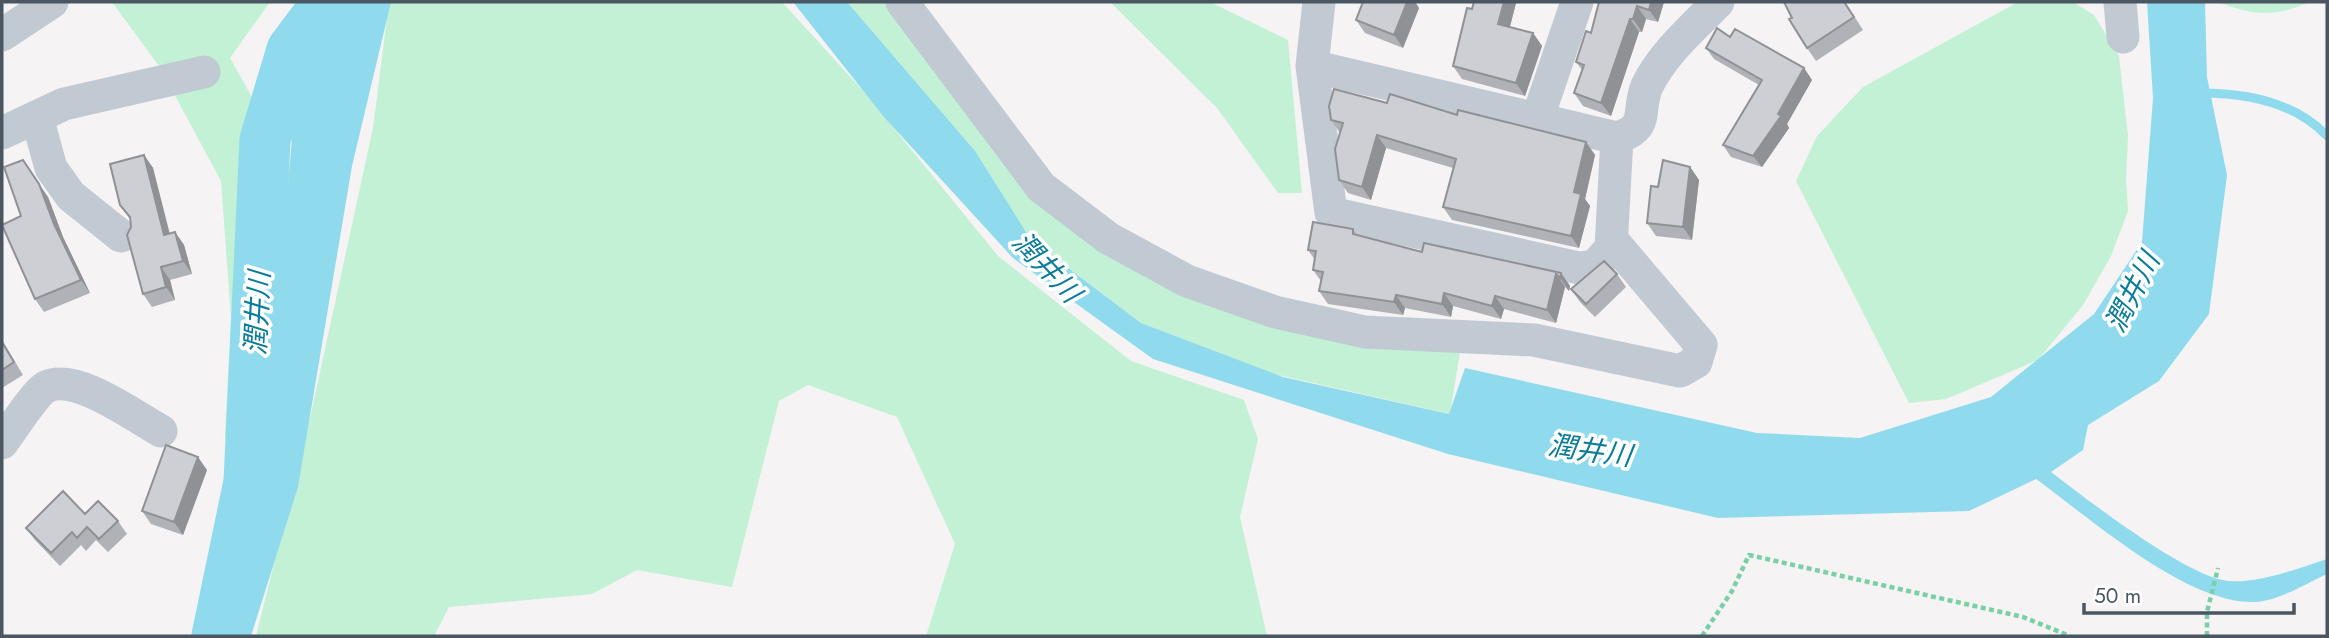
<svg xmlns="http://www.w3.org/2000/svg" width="2329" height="638" font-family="Jost,'Noto Sans JP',sans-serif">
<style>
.green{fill:#c3f1d5}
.water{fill:#90daee}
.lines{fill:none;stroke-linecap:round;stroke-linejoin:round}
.stream{stroke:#90daee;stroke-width:9}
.river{stroke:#90daee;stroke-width:51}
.path{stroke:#7ad0a6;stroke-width:4.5;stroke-dasharray:5 3.5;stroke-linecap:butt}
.minor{stroke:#c1cad2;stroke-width:33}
.wall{fill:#b0b2b7}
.shaded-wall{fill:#909195}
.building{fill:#cdcfd5;stroke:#909195;stroke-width:2}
.labels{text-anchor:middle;stroke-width:7;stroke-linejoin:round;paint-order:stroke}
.water-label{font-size:28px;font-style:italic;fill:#0c7c9b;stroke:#fff}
</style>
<rect width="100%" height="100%" fill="#f5f3f3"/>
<path class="green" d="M112,2H270L230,58L299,181L286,464L231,503L225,434L231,317L221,181L159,66Z
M389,2H782L866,94L998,256L1131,361L1244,400L1258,439L1240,517L1267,636H926L955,544L897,417L808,385L779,401L732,587L637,570L592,594L449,607L434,636H256L307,432L373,128Z
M847,2H907L1019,174L1165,281L1461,346L1450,414L1274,374L1141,323L1031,240Z
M1110,2H1210L1288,40L1302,193H1278L1217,108Z
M2018,2H2073L2094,15L2119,56L2128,136L2126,179L2128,211L2111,256L2083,305L2038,360L1946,399L1909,403L1796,181L1817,136L1863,87Z
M2218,2H2310C2274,17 2254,16 2218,2Z"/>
<path class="water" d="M297,2H391L352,166L298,487L251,636H215L221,611L210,636H195L264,487L293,125Z
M793,2H847L975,151L1031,240L1141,323L1283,377L1449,414L1465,368L1757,433L1860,438L1991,397L2094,314L2142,242L2153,98L2147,2H2205L2207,77L2227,175L2209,314L2159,381L2088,425L2083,450L2051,472C2086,499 2187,577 2228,581C2257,584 2300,568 2327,559V574C2305,584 2277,602 2252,602C2184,602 2090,518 2036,479L1969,511L1718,518L1448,454L1153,359L1013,258L884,117Z"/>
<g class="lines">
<path class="stream" d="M2200,93C2245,93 2295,102 2327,136"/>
<path class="river" d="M217,636L249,482L265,140L292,50L328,2"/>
<path class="path" d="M1702,636L1732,591L1749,555L2023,617L2070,636
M2207,636V612L2218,568"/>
<path class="minor" d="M902,2L1041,187L1108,238L1187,281L1275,312L1365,332L1534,340L1680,371L1696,362L1701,345L1612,240
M2120,2L2123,37
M2,35L52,2
M1312,66L1617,138L1611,248L1595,266L1579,268L1331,213L1312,66L1319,2
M37,117L51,168L71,196L121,236
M1538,117L1577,2
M2,133L64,104L204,72
M1617,138C1651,127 1636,111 1647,86C1663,53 1693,28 1718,2
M2,443C12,430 34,394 46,387C75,372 134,416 161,431"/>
</g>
<path class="wall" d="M1363,2H1415L1419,8L1403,48L1365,33L1356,20Z
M1599,2H1664L1658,22L1646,19L1642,32H1639L1611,116L1583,106L1574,93L1582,70L1576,62L1591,33Z
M1845,2L1863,30L1816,61L1807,48Z
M1516,3L1510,27L1533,33L1542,46L1525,96L1462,79L1453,66L1472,9Z
M1730,37L1804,68L1812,80L1787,124L1789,128L1762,167L1731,157L1723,145L1759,85L1714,59L1706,48Z
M1387,103L1457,115L1586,142L1595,155L1585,199L1590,206L1579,248L1452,220L1443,207L1453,168L1386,148L1371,200L1348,193L1339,180L1340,133L1331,120Z
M144,155L153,168L170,234L175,232L184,245L192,274L170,280L175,300L152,307L143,294L130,219L120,205Z
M1690,167L1699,180L1692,240L1656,236L1647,223L1658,187Z
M48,197L63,237L90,293L44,312L35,299Z
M1353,229L1357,235L1422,252L1561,273L1570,286L1569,291L1565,287L1556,323L1504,309L1501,319L1453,306L1451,317L1405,308L1403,315L1328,304L1319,291L1321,281L1313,270L1315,260L1308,250Z
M1617,274L1626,287L1595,317L1580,302L1571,289Z
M2,340L23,375L2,388Z
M207,470L183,535L151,524L142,511Z
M85,514L118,521L127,534L108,552L96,540L86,551L81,545L60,566L35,540L26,528Z"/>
<path class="shaded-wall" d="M1407,2H1415L1419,8L1403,48L1394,35Z
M1504,2H1515L1516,3L1507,37L1498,24Z
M1651,2H1664L1658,22L1649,10Z
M1637,6L1646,19L1642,32L1633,19Z
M1630,19L1639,32L1611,116L1601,103Z
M1533,33L1542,46L1525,96L1516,83Z
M1804,68L1812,80L1787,124L1789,128L1762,167L1753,156Z
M1377,135L1386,148L1371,200L1362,187Z
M1586,142L1595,155L1585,199L1590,206L1579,248L1571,236L1574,192Z
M144,155L153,168L173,248L164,235Z
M23,160L48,197L63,237L90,293L81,280Z
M1690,167L1699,180L1692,240L1683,227Z
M175,232L184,245L192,274L183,261Z
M161,267L170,280L175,300L166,287Z
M1561,273L1570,286L1569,291L1560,278Z
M1556,274L1565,287L1556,323L1547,310Z
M1444,293L1453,306L1451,317L1442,304Z
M1396,295L1405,308L1403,315L1394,302Z
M1495,296L1504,309L1501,319L1492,306Z
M198,457L207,470L183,535L174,522Z"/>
<path class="building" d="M1363,2H1407L1394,35L1356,20Z
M1474,2H1504L1498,24L1533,33L1516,83L1453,66L1467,8L1472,9Z
M1599,2H1651L1649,10L1637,6L1633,19H1630L1601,103L1574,93L1584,65L1576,62L1586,31L1591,33Z
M1784,2H1844L1854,17L1807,48L1789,19L1792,18Z
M1717,28L1730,37L1735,29L1804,68L1778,114L1781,116L1753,156L1723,145L1762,80L1706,48Z
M1334,89L1387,103L1390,94L1457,115L1458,110L1586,142L1574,192L1581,194L1571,236L1443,207L1456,159L1377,135L1362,187L1339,180L1335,149L1343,123L1331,120L1329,106Z
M144,155L164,235L175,232L183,261L161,267L166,287L143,294L127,235L131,227L130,217L120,205L110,164Z
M23,160L39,184L54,224L81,280L35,299L2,225L21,216L4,167Z
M1663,160L1690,167L1683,227L1647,223L1651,186L1658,187Z
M1313,222L1353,229V234L1422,252L1424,243L1561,273L1560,278L1556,274L1547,310L1495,296L1492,306L1444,293L1442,304L1396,295L1394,302L1319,291L1323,272L1313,270L1316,251L1308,250Z
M1604,261L1617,274L1586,304L1571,289Z
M2,342L14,362L2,370Z
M166,445L198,457L174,522L142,511Z
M63,491L85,514L98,501L118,521L99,539L87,527L77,538L72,532L51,553L26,528Z"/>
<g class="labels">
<g class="water-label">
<text transform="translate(1047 267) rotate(47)" y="10">潤井川</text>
<text transform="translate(2132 292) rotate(-63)" y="10">潤井川</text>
<text transform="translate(257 313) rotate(-87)" y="10">潤井川</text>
<text transform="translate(1590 450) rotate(8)" y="10">潤井川</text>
</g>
</g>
<rect width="2329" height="638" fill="none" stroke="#4a5661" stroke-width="7"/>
<path d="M2084 603v10h210v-10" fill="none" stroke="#4a5661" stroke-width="3.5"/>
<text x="2094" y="603" font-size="21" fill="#4a5661" stroke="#ffffff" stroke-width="5" paint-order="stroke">50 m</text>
</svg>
